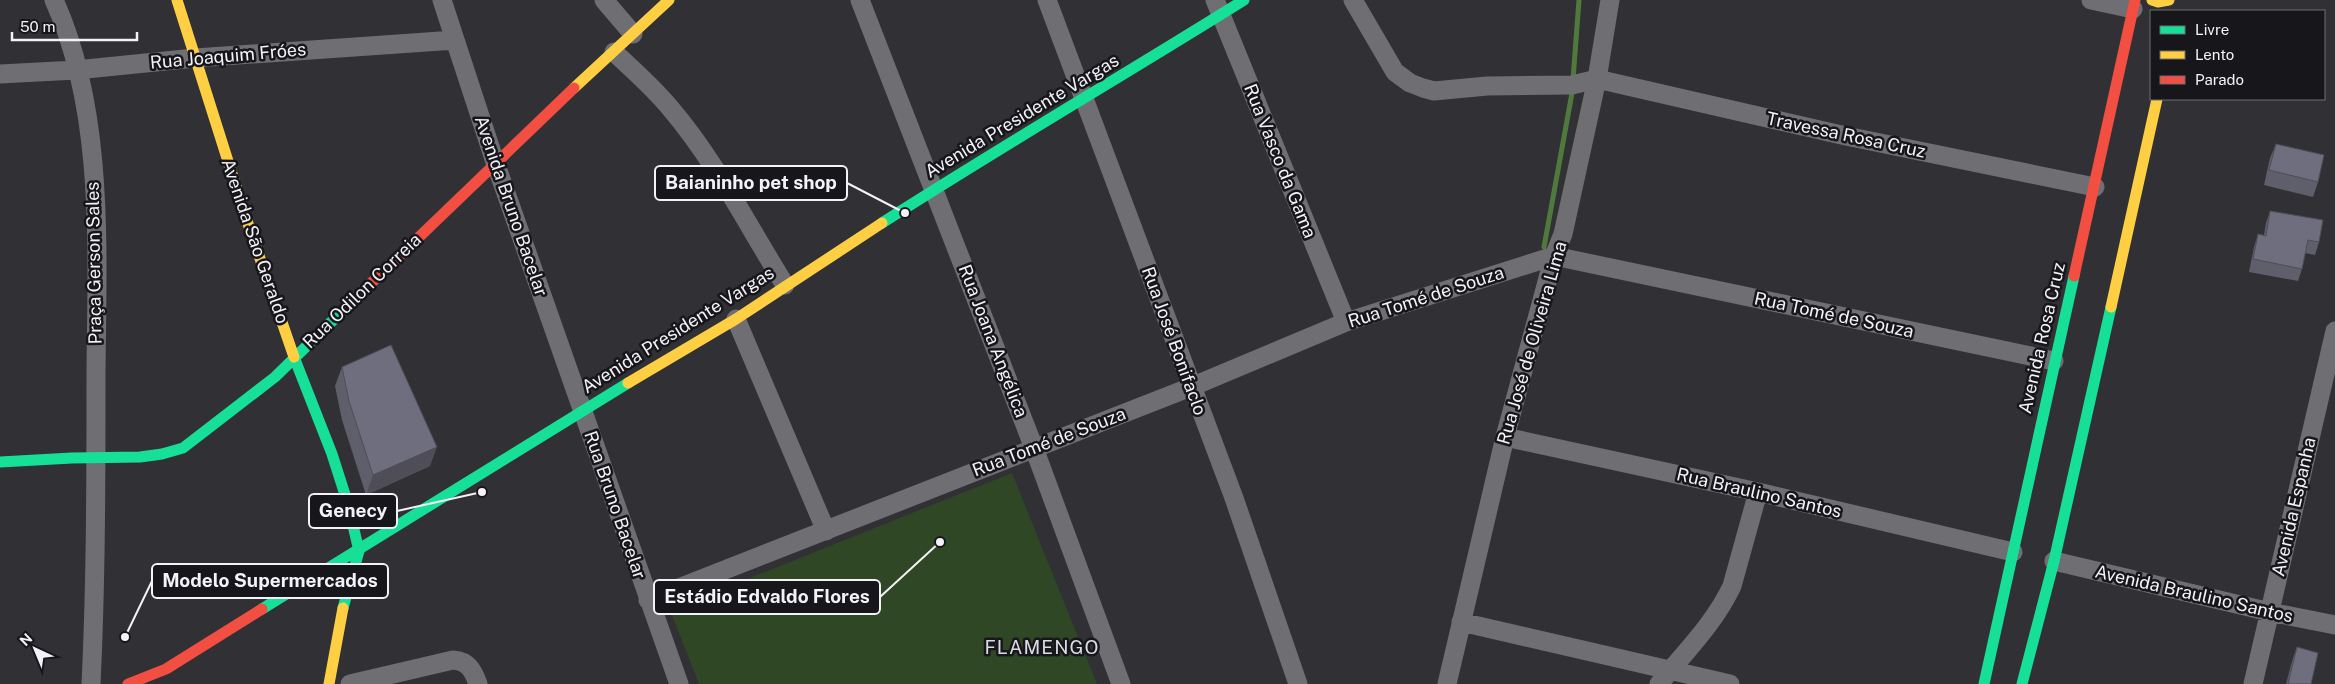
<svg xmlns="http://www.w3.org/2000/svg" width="2335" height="684" font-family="'Public Sans',sans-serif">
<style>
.green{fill:#2f4725}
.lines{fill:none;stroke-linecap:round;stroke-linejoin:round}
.stream{stroke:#507a3d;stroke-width:5}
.street{stroke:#6f6f73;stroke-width:19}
.fast{stroke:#16e098;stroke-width:11}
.slow{stroke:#ffcf43;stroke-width:11}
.jam{stroke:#f24e42;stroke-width:11}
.wall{fill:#5f5f6c}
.shaded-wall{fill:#4e4d58}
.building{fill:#6f6e7e;stroke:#4e4d58}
.labels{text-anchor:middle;stroke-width:5;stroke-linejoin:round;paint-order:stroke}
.street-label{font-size:18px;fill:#f2f2f8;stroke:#17171b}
.neighbourhood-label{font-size:19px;letter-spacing:1px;fill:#dbdbe6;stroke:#17171b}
.leader{fill:none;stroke:#f2f2f8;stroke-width:2}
.callout-dot{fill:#f2f2f8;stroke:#17171b;stroke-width:2}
.callout{fill:#17171b;stroke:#f2f2f8;stroke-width:2}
.callout-label{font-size:19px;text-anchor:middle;font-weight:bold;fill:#f2f2f8}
</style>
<rect width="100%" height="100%" fill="#313135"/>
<path class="green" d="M1012,473L1097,684H699L670,610Z"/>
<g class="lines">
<path class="stream" d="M1544,247L1572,93L1579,0"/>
<path class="street" d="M54,0C105,112 97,252 96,373C96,477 96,580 91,684
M442,0L495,162L679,684
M604,0L633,34
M860,0L1034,448L1121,684
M1047,0L1234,498L1298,684
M1215,0L1346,322
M1353,0L1395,72L1410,83L1423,88L1434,91L1487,86L1572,85L1597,79L1846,136L2095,187
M2091,0L2133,9
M614,52C633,70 654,88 671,109C716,162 748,226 785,285
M0,74L76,70L195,58L455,40
M736,319L826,531
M1505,437L1758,492L2013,552
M2054,561L2270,612L2335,625
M648,600L1191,387L1346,322L1554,256L2054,361
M1461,622L1730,684
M350,684L453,660C468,661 473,670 478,684
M1447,684L1505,437L1554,256L1563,234L1597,79L1610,0
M1659,684C1685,652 1714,624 1732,586L1758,492
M2253,684L2335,331"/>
<path class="fast" d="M882,223C1002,146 1124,75 1244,0
M294,357L332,454L348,504L359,551L343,608
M0,462L72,458L140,457L162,454L183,448L275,377L365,289
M262,609L628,383
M1984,684L2074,276
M2022,684L2054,561L2111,307"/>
<path class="slow" d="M177,0L245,215L294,357
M2152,0L2158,2L2169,0
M574,88L669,0
M2111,307L2157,99
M628,383L736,319L882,223
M329,684L343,608"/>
<path class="jam" d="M2074,276L2135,0
M365,289L574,88
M128,684L166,669L262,609"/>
</g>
<path class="wall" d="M2276,144L2318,182L2313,197L2264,185L2270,158Z
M2270,211L2319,242L2315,255L2305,253L2302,269L2298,281L2249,272L2254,247L2258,234L2264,235L2266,223Z
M342,367L430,466L366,495L342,420L335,386Z
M2297,647L2311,684H2286L2293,658Z"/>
<path class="shaded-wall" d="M437,447L430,466L366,495L373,475Z"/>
<path class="building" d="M2276,144L2324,155L2318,182L2269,170Z
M2270,211L2323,220L2319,242L2308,240L2302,269L2253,259L2258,234L2266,236Z
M391,345L437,447L373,475L349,401L342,367Z
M2297,647L2318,653L2311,684H2288Z"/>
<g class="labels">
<g class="street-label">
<text transform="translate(228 56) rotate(-5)" y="6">Rua Joaquim Fróes</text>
<text transform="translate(1022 116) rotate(-31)" y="6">Avenida Presidente Vargas</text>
<text transform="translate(1846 135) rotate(12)" y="6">Travessa Rosa Cruz</text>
<text transform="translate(1280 161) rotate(68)" y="6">Rua Vasco da Gama</text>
<text transform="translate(511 206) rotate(71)" y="6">Avenida Bruno Bacelar</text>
<text transform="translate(255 241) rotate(71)" y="6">Avenida São Geraldo</text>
<text transform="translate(94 263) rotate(-91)" y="6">Praça Gerson Sales</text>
<text transform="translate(362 291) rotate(-44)" y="6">Rua Odilon Correia</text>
<text transform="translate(1426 297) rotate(-18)" y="6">Rua Tomé de Souza</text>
<text transform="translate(1834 315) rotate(12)" y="6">Rua Tomé de Souza</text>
<text transform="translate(678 330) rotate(-32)" y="6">Avenida Presidente Vargas</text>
<text transform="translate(2042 338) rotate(-77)" y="6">Avenida Rosa Cruz</text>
<text transform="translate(993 341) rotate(69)" y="6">Rua Joana Angélica</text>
<text transform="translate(1174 341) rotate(70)" y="6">Rua José Bonifaclo</text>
<text transform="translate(1532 343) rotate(-74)" y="6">Rua José de Oliveira Lima</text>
<text transform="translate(1049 442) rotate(-21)" y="6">Rua Tomé de Souza</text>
<text transform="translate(1759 493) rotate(13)" y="6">Rua Braulino Santos</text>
<text transform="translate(615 505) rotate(71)" y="6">Rua Bruno Bacelar</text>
<text transform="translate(2294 507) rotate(-77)" y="6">Avenida Espanha</text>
<text transform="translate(2194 594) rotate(13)" y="6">Avenida Braulino Santos</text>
</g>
<g class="neighbourhood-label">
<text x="1042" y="654">FLAMENGO</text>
</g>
</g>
<path class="leader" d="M905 213L847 183M482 492L397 511M125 637L152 581M940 542L880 597"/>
<g class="callout-dot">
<circle cx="905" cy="213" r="5"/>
<circle cx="482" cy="492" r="5"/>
<circle cx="125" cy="637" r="5"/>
<circle cx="940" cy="542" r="5"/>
</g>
<g class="callout">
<rect x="655" y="166" width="192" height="34" rx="5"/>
<rect x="309" y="494" width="88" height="34" rx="5"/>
<rect x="152" y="564" width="236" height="34" rx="5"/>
<rect x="654" y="580" width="226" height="34" rx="5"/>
</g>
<g class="callout-label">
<text x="751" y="189">Baianinho pet shop</text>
<text x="353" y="517">Genecy</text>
<text x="270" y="587">Modelo Supermercados</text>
<text x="767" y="603">Estádio Edvaldo Flores</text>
</g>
<rect x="2150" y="10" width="175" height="90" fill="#17171b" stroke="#6f6f73"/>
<rect x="2160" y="26" width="25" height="8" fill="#16e098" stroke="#6f6f73"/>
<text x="2195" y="35" font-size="15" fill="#f2f2f8">Livre</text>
<rect x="2160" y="51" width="25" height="8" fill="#ffcf43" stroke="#6f6f73"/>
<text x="2195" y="60" font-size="15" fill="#f2f2f8">Lento</text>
<rect x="2160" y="76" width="25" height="8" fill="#f24e42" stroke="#6f6f73"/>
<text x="2195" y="85" font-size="15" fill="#f2f2f8">Parado</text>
<g transform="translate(35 649) rotate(316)" stroke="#17171b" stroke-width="4" paint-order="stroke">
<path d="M0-4L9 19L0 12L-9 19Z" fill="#f2f2f8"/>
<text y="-8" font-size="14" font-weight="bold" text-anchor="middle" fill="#f2f2f8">N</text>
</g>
<path d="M12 32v8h125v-8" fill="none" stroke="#f2f2f8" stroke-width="2.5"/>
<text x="20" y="32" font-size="15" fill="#f2f2f8" stroke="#17171b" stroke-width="4" paint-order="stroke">50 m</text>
</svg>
